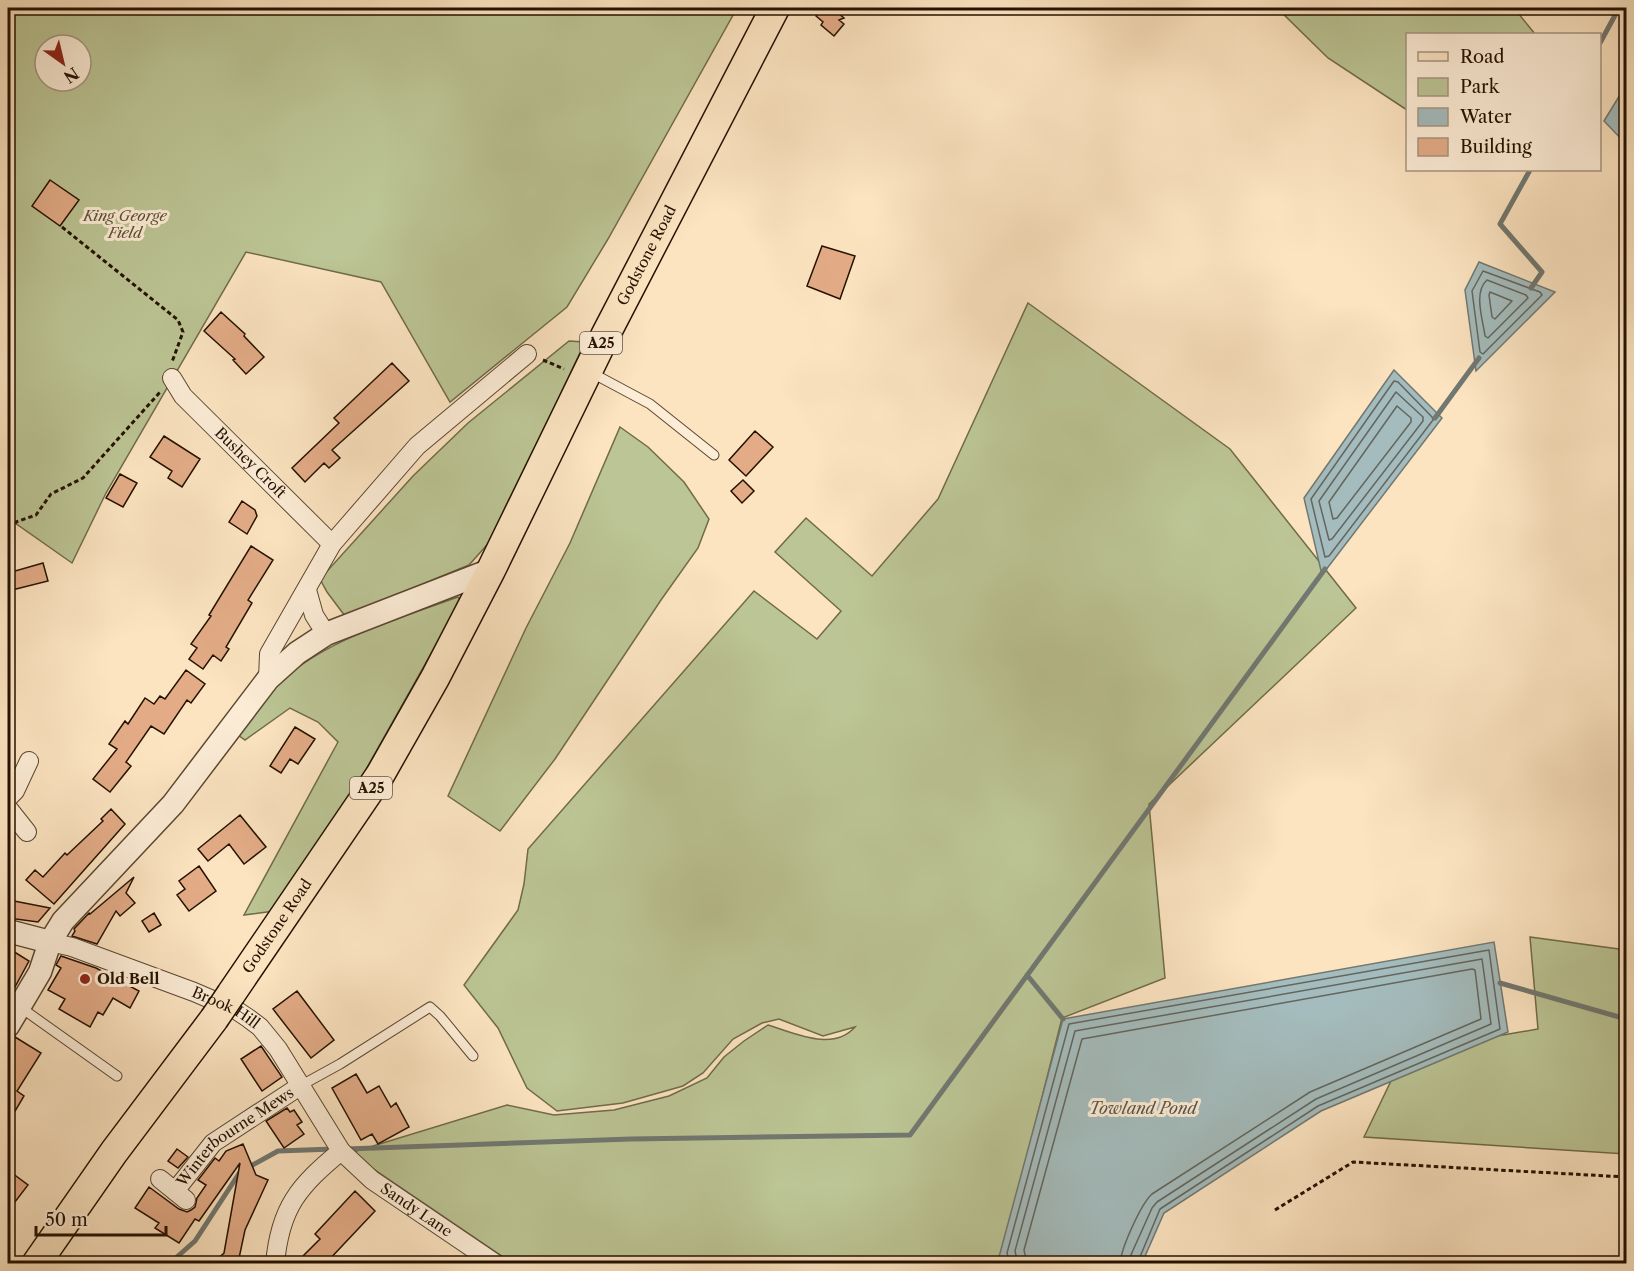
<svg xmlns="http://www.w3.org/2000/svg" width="1634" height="1271" font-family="'Libre Caslon Text',serif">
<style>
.green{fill:#bcc595;stroke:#706b4a;stroke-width:1.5;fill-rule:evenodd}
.water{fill:#a4bcbd;stroke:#717871;stroke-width:1.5}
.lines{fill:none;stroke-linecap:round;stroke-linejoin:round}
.shore{stroke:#64665e;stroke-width:1.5}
.stream{stroke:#717871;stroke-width:5}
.building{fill:#e3ac87;stroke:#241100;stroke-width:1.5}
.service-casing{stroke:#5a4630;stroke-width:11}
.minor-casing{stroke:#5a4630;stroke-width:20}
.tertiary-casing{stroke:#5a4630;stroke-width:25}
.primary-casing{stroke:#241100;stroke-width:31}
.path{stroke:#241100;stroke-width:3;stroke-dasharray:4.5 3;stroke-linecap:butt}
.service{stroke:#fdedd7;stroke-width:9}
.minor{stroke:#fdedd7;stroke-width:18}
.tertiary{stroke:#fdedd7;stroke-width:22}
.primary{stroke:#fce4c1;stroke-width:28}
.primary-bridge-casing{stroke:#241100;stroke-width:31;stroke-linecap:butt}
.primary-bridge{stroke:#fce4c1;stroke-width:28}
.poi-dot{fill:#8f2418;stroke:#fdedd7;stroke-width:2}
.labels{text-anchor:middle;stroke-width:6;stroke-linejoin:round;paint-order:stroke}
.shield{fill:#fdedd7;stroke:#655340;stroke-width:1.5}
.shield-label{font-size:14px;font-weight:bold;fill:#241100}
.park-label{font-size:15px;font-style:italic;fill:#595034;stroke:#fdedd7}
.street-label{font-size:15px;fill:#241100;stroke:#fdedd7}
.poi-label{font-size:15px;font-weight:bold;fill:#241100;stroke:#fdedd7;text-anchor:start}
.water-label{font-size:16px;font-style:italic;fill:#57554c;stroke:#fdedd7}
</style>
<rect width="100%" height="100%" fill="#fce4c1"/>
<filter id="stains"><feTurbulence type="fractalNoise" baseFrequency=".00333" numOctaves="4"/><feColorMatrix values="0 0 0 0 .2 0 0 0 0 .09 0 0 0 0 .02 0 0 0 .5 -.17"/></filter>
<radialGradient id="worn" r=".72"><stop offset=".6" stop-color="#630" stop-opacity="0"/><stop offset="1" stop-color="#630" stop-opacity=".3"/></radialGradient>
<path class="green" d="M8,8H737L608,239L567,307L450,402L381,282L246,252L106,493L72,563L8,518ZM45,45H81V81H45Z
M1272,8H1514L1535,34H1408L1407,110L1328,58L1280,11Z
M1028,303L1230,449L1356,608L1149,804L1165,978L1062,1018L1000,1263H512L350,1153L507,1105L554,1115L614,1110L669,1096L707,1078L724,1057L744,1041L768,1025C795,1033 833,1052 855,1027L823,1036L779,1019L762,1023L733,1039L703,1073L683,1086L623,1103L557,1111L527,1088L498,1028L464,985L518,910L524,884L528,849L754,591L817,639L841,611L775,552L806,518L872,576L938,499Z
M569,341L585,342L493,538L469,565L345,616L327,592L320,579L413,476L468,423Z
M620,427L648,447L684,482L709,519L698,548L661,600L555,759L500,831L448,796L526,628L570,543Z
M458,597L461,600L350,798L282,910L244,915L338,742L318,722L290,708L245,740L238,735C282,651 375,627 458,597Z
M1530,937L1626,950V1154L1364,1137L1405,1052L1538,1029Z"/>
<path class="water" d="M1626,85V144L1604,121Z
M1479,262L1555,292L1476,371L1465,290Z
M1394,370L1442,418L1322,575L1304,498Z
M1494,942L1508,1032L1321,1111L1164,1213L1142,1263L1007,1264L999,1257L1063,1019Z"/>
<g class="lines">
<path class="shore" d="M1483,271L1540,292L1542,295L1483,354L1480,352L1472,291Z
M1487,280L1526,295L1528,298L1488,338L1485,336C1483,320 1473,292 1487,280Z
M1490,292L1512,301L1495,319L1492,317L1489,295Z
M1394,381L1398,382L1432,417L1433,420L1329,556L1325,557L1311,499Z
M1396,392L1423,417V421L1332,539L1329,540L1319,501Z
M1397,406L1411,418V422L1337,518L1333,519L1329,502Z
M1010,1264L1007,1253L1069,1024L1489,950L1500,1029L1318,1106L1160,1209L1137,1264
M1018,1264L1015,1251L1075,1031L1482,959L1491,1024L1316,1099L1157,1202L1152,1208L1130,1257V1264
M1027,1264L1024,1250L1082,1039L1472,969L1475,970L1481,1019L1310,1092L1152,1194C1141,1204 1121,1248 1120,1264"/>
<path class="stream" d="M1600,43L1619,8
M1530,170L1500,224L1542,272L1531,288
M1435,418L1479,358
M1027,975L1063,1019
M1500,983L1626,1019
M346,1149L631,1139L910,1135L1325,569
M169,1264L195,1241L240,1172L278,1151L334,1149"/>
</g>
<path class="building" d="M823,8H832L844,18L839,20L844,24L834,36L821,25L823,22L816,16Z
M50,180L79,200L60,226L32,206Z
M822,246L855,256L840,299L807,286Z
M221,312L245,334L244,336L264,357L246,374L233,360L235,359L204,331Z
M392,363L409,381L332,450L340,458L329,468L324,463L305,482L292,468L339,423L334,418Z
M755,431L773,447L746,476L729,460Z
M164,436L200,459L182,487L168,478L172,471L150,457Z
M120,474L137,483L123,507L106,498Z
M743,480L754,491L742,503L731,491Z
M242,501L255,510L257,516L247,534L229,522Z
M251,546L273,560L248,600L252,603L226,647L229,649L221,661L213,655L203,669L189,659L197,648L191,644L211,616L209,615Z
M43,563L48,581L8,591V573Z
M186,670L205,684L191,703L187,700L164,734L151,726L126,762L131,766L110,792L93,779L117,749L109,744L125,721L128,724L145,698L154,704L160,696L165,699Z
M295,727L315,739L298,764L290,759L281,773L270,766Z
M111,809L125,824L54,904L26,880L35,870L43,877L65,853L67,855L103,821L101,819Z
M240,815L266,847L244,864L229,844L208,861L198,849Z
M199,866L216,891L189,911L177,895L185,889L179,881Z
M134,877L126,893L135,903L120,916L116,911L97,944L72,936L75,931L74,929L89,913L90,914Z
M14,901L50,908L38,922L16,919L12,918Z
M154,913L161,925L149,932L142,921Z
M8,948L29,961L8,1000Z
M61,956L96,968L139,991L130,1008L113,998L103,1015L98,1012L90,1027L59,1009L65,999L48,990L61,968L56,965Z
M297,991L334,1040L311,1058L273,1009Z
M15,1037L41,1053L17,1091L24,1096L8,1123V1039Z
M261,1046L282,1077L262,1091L241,1059Z
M356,1074L367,1093L379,1086L391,1107L396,1103L409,1127L378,1144L372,1134L361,1140L332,1088Z
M287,1108L290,1112L294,1110L302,1122L297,1125L304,1134L284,1148L266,1121Z
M243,1144L256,1175L268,1180L245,1230L238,1263H213L224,1253L240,1163L199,1221L195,1219L179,1243L155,1228L159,1223L135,1208L149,1187L179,1209L187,1212L191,1210L195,1207L197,1198L206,1185L198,1180L215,1158L219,1161L226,1151Z
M177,1149L188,1157L178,1168L168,1161Z
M8,1170L28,1185L8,1211Z
M355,1191L375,1211L326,1263H296L320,1239L315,1234Z"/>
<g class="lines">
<g class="service-casing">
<path id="service" d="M592,373L650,404L714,455
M20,1007L117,1076
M300,1086L340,1064L430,1007L440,1016L473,1056"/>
</g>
<g class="minor-casing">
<g id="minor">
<path id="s1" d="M172,378L183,396L332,544"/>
<path d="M307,590L314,615L326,634"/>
<path d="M268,679L269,654L332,544L417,446L527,354"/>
<path d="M8,798L15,791L29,761"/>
<path d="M8,808L27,832"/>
<path id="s2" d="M50,942L72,947L194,992L236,1010L248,1018L260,1027L278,1049L341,1151L372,1180L496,1264"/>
<path d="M160,1179L186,1200"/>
<path id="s3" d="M175,1191L213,1143L300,1086"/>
<path d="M275,1264C280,1207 299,1186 341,1151"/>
</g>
</g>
<g class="tertiary-casing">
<path id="tertiary" d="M8,931L50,942
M8,1026L40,972L50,942L63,921L173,804L268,679L297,653L326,634L491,570"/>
</g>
<g class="primary-casing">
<g id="primary">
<path id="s4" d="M231,994L380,775L435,678L491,570L605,336L775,8"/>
<path d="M36,1264L114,1152L214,1019"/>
</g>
</g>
<path class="path" d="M62,227L178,320L183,332L172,362
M543,360L564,369
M8,537L16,522L36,515L51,494L83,478L161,391
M1275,1210L1353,1162L1626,1177"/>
<use href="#service" class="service"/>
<use href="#minor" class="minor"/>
<use href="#tertiary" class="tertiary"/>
<use href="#primary" class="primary"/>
<g class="primary-bridge-casing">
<path id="primary-bridge" d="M214,1019L231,994"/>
</g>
<use href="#primary-bridge" class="primary-bridge"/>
</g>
<circle class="poi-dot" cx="85" cy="979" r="6"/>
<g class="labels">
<g class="shield">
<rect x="580" y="332" width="42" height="22" rx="4.5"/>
<rect x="350" y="777" width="42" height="22" rx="4.5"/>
</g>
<g class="shield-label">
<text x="601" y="348">A25</text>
<text x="371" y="793">A25</text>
</g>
<g class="park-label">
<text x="125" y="221">King George<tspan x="125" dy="17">Field</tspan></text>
</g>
<g class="street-label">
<text dy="5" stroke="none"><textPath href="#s4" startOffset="849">Godstone Road</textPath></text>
<text dy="5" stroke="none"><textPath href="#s1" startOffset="116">Bushey Croft</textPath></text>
<text dy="5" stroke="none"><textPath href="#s4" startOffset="82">Godstone Road</textPath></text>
<text dy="5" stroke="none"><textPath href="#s2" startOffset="188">Brook Hill</textPath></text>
<text dy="5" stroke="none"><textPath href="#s3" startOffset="82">Winterbourne Mews</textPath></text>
<text dy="5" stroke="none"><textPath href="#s2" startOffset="472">Sandy Lane</textPath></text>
</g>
<g class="poi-label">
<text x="97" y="984">Old Bell</text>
</g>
<g class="water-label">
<text x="1143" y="1114">Towland Pond</text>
</g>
</g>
<rect width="1634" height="1271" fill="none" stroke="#fce4c1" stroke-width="30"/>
<rect x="9" y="9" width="1616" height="1253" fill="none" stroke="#241100" stroke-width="3"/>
<rect x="15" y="15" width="1604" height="1241" fill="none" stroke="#241100" stroke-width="1.5"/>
<rect x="1406" y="33" width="195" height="138" fill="#fdedd7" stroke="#a69581" stroke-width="1.5"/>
<rect x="1418" y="52" width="30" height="9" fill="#fce4c1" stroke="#a69581" stroke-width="1.5"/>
<text x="1460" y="63" font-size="18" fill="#241100">Road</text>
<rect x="1418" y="78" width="30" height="18" fill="#bcc595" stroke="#a69581" stroke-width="1.5"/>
<text x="1460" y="93" font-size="18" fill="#241100">Park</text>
<rect x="1418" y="108" width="30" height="18" fill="#a4bcbd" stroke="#a69581" stroke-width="1.5"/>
<text x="1460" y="123" font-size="18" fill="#241100">Water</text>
<rect x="1418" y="138" width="30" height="18" fill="#e3ac87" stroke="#a69581" stroke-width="1.5"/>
<text x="1460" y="153" font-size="18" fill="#241100">Building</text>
<g transform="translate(63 63) rotate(146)"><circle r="28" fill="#fdedd7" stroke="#a69581" stroke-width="1.5"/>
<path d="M0-4.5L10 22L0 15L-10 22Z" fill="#8f2418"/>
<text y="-9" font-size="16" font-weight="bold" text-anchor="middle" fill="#241100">N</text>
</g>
<path d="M36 1226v9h130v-9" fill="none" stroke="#241100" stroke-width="3"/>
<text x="45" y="1226" font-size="18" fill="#241100" stroke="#fdedd7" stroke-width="4.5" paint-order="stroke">50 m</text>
<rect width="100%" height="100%" filter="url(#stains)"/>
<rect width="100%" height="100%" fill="url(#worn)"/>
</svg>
